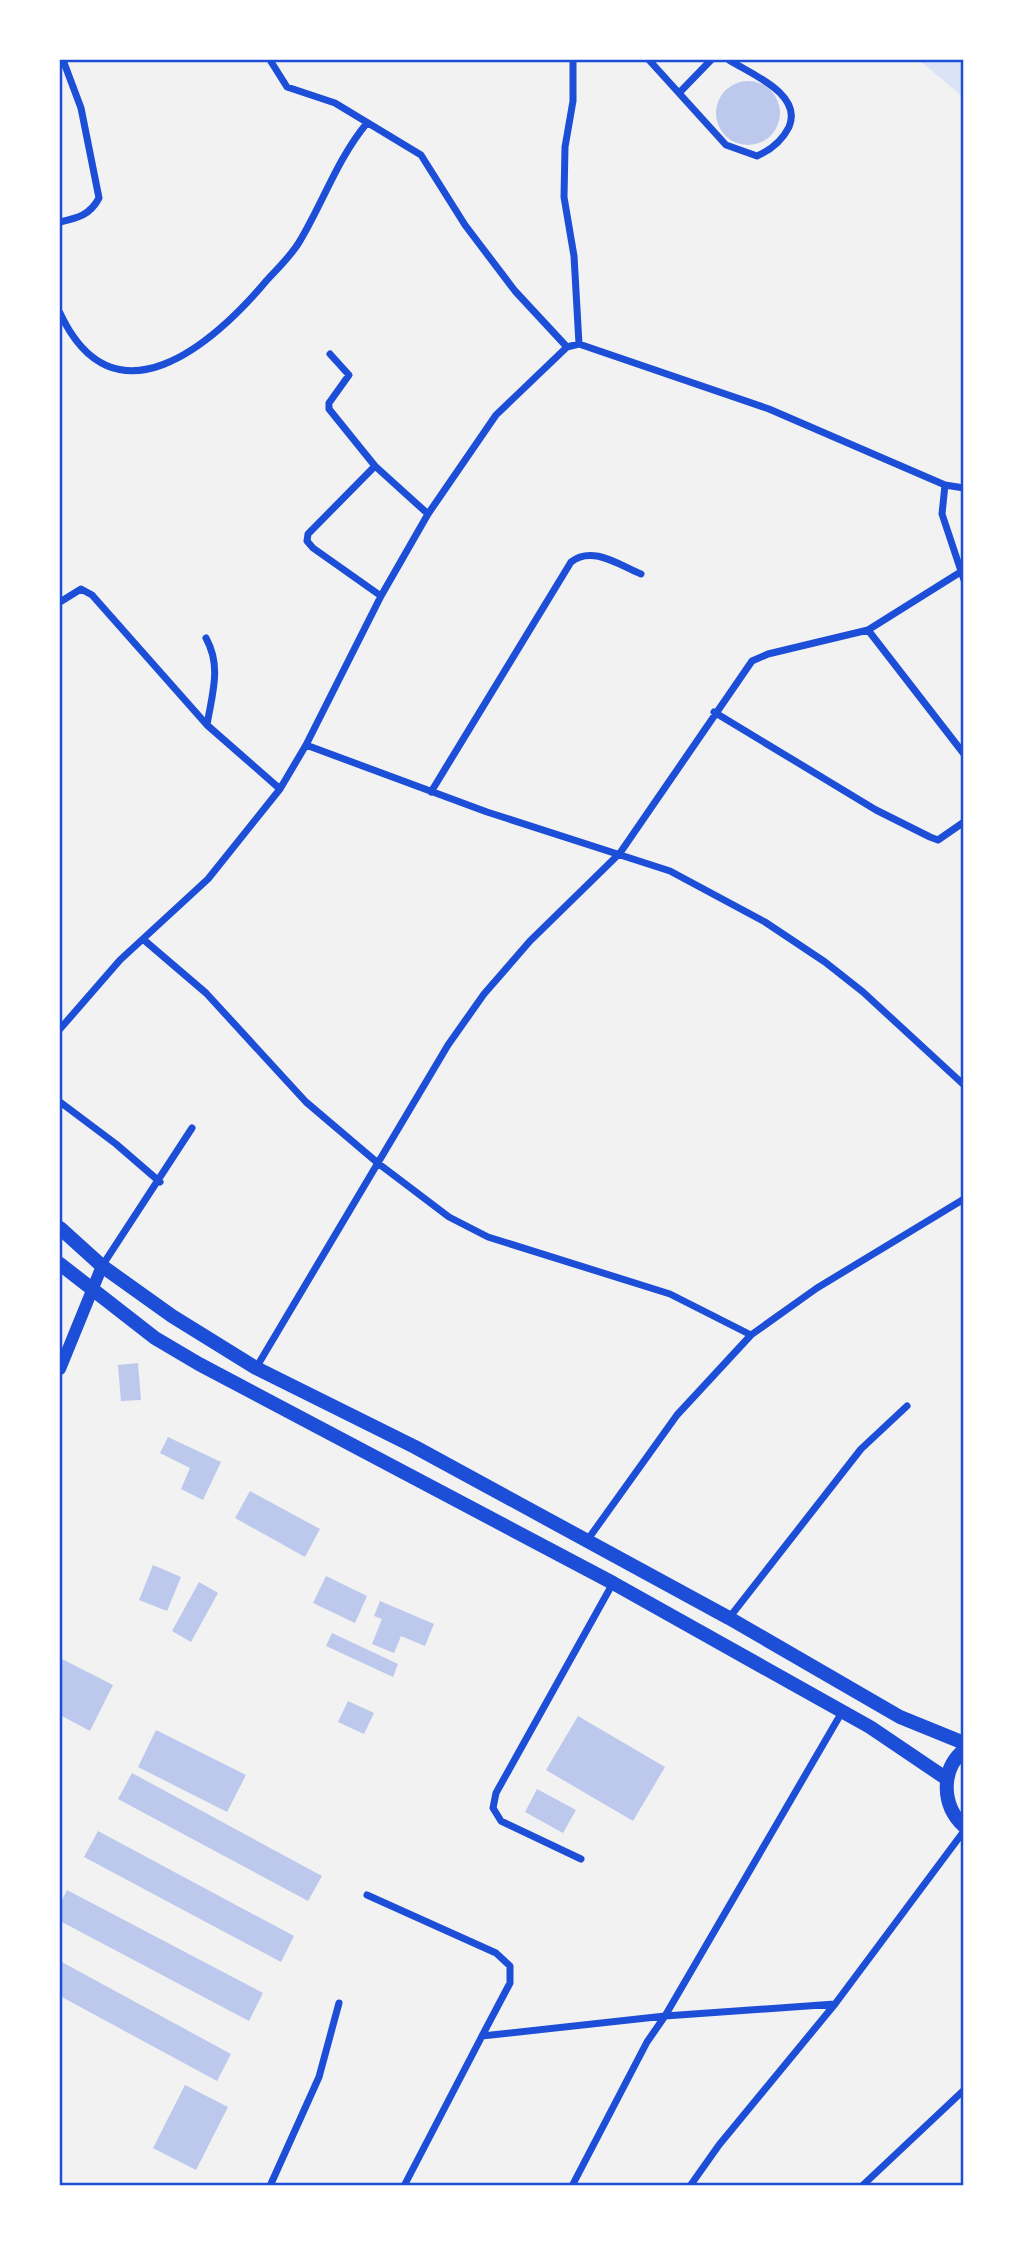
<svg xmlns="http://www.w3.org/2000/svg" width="1023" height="2245" font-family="'Asap Condensed',sans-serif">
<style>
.green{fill:#dbe4f7}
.building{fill:#bdc9ec}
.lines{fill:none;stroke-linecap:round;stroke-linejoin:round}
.minor{stroke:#1d4ed8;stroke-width:7}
.tertiary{stroke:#1d4ed8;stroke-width:12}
.primary{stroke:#1d4ed8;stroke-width:14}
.neatline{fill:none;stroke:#1d4ed8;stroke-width:2.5}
</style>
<rect width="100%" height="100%" fill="#f2f2f2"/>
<path class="green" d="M919,60H963V97Z"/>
<path class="building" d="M716 113a32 32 0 1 1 64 0a32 32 0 1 1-64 0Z
M138,1363L141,1400L121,1401L118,1365Z
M168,1437L221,1462L203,1500L181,1489L190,1468L160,1453Z
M250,1491L320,1529L305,1557L235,1518Z
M153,1565L181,1577L167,1611L139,1600Z
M326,1576L367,1596L355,1623L313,1603Z
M199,1582L218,1593L191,1642L172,1631Z
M380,1601L434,1624L425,1646L401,1636L394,1653L372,1644L382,1619L374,1616Z
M332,1633L398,1664L393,1677L326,1646Z
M60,1658L113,1685L90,1731L60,1715Z
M348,1701L374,1713L364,1734L338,1722Z
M578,1716L665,1767L633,1821L546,1770Z
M156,1730L246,1775L227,1812L138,1767Z
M132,1773L322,1876L308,1901L118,1799Z
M537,1789L576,1810L563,1833L525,1812Z
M98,1831L294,1936L281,1962L84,1857Z
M67,1890L263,1993L249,2021L60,1921V1904Z
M60,1961L231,2054L217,2081L60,1996Z
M185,2085L228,2107L196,2170L153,2148Z"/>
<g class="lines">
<path class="minor" d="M270,60L287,87L335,103L421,155L465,225L515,291L567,347
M573,60V101L565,147L564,197L574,256L579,344
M649,60L726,145L757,156C771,150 782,141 789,127C803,94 751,74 729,60
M680,92L711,60
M60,222C78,218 90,215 99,198L81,108L63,60
M60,313C114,429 213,345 267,280C279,267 293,254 301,239C324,200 338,158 367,123
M330,354L349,375L329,403V409L375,466
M945,485L942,514L964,580
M381,596L313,548L307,541L308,534L375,466L428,514
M60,602L81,589L92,595L207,725L280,789
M868,630L964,754
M206,638C222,667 212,694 207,725
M714,712L876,810L930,837L938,840L964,822
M306,745L487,812L670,871L765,922L825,962L863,992L964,1085
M431,792L571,562C592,545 619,565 641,574
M144,940L206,993L306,1102L379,1164L449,1217L488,1237L670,1294L751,1335
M60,1029L120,960L208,879L280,789L306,745L381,596L428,514L496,415L567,347L579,344L769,409L945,485L964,488
M60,1102L116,1144L160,1182
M102,1266L192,1128
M256,1368L448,1045L484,994L530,941L620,853L752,661L768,654L868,630L959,573
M586,1542L677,1415L751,1335L817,1288L964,1199
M729,1618L861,1449L907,1406
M581,1859L501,1821L493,1808L496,1793L613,1583
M367,1895L496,1953L510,1966V1983L482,2036
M270,2186L319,2077L339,2003
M404,2186L482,2036L665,2016L835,2004
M572,2186L647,2042L665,2016L842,1712
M690,2186L719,2145L835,2004L964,1831
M862,2186L964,2090"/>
<path class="tertiary" d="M60,1369L102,1266"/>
<path class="primary" d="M60,1228L102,1266L172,1316L256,1368L415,1447L729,1618L900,1717L964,1743
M60,1264L155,1338L199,1364L613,1583L870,1727L947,1779
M964,1750C940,1770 942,1806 964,1826"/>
</g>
<rect width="1023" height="2245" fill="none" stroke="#ffffff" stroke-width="122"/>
<rect x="61" y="61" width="901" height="2123" class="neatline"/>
</svg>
